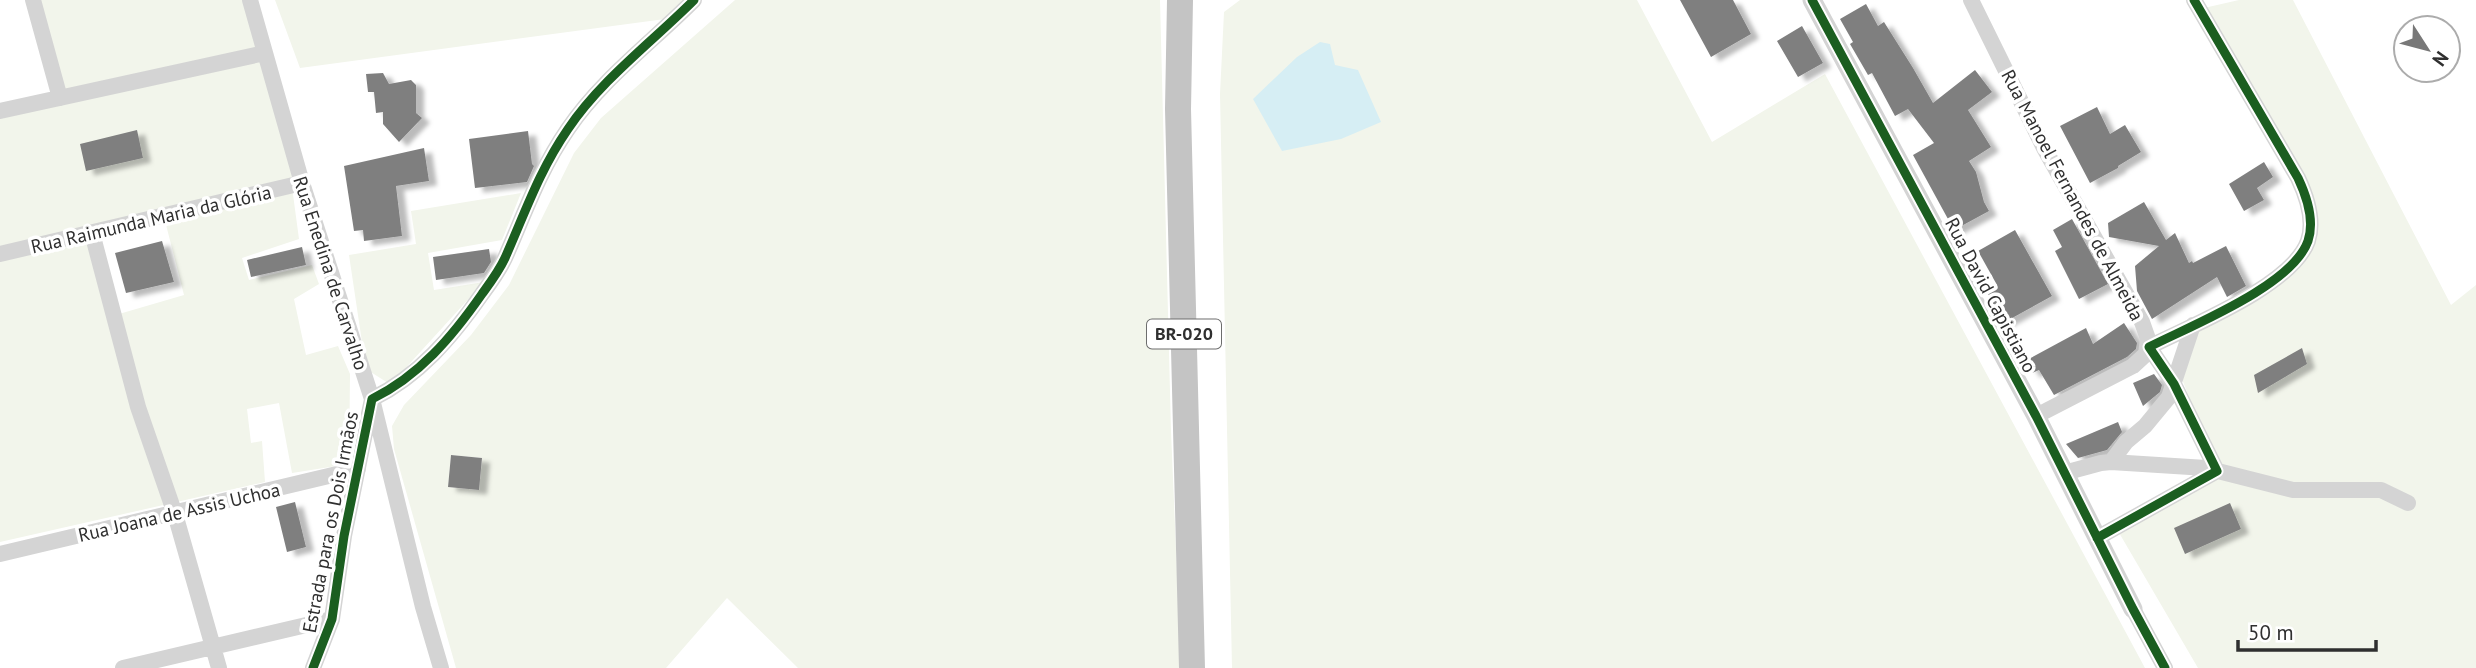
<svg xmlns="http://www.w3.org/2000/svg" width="2476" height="668" font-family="'PT Sans',sans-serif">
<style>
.green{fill:#f2f5eb;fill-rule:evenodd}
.water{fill:#d6eef4}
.building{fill:#7f7f7f;filter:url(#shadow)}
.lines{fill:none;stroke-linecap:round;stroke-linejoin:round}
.minor{stroke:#d4d4d4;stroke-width:16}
.tertiary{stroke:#d4d4d4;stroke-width:19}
.trunk{stroke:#c4c4c4;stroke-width:26}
.cycleway-casing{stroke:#fff;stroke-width:13}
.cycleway{stroke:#1b5e20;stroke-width:9}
.labels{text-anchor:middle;stroke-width:7;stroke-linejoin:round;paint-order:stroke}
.shield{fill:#fff;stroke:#6d6d6d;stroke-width:2}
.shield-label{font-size:18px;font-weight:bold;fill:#2f2f2f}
.street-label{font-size:19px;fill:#2f2f2f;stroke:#fff}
</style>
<defs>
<filter id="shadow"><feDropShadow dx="8" dy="4.5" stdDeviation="2" flood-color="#0004"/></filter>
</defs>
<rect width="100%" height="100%" fill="#fff"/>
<path class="green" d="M33,0H250L302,183L0,251V111L59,98Z
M275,0H685L665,19L300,68Z
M735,0H1160L1171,431L1181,668H798L727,598L666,668H456L394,449L392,426L404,405L471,335L509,285L574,153L601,118ZM451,455L482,458L479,490L448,487Z
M1240,0H1637L1712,142L1825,74L2145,668H1232L1220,94L1224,12Z
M2239,0H2293L2451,305L2476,285V668H2198L2118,531L2217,468L2182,379L2199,330L2301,258L2310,195L2204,8Z
M292,187L299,239L242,258L249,280L312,265L319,284L294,299L306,355L338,346L350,374L349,464L292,473L279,403L247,409L251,443L262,441L265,482L0,542V258L100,237L119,314L184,295L164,217Z
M521,193L502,240L428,253L434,290L484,282L392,383H388L366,369L349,255L416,244L411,211Z"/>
<path class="water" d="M1320,42L1330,44L1335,65L1358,70L1381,122L1341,139L1282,151L1253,99L1297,57Z"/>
<path class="building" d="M1680,0H1733L1751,34L1711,57Z
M1866,4L1878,26L1884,22L1913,68L1933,103L1975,70L1992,92L1968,110L1991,147L1969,161L1976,172L1984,202L1989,211L1954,230L1913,155L1934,143L1908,109L1895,116L1872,73L1868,75L1850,44L1853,42L1840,19Z
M1802,26L1823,63L1798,77L1777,41Z
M383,73L389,84L411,80L416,85V113L422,118L399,142L383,124V112L376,113L374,92H368L366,74Z
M2097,107L2110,134L2125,125L2141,152L2118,166V168L2090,183L2060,126Z
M137,130L143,158L86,171L80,144Z
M528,131L532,164L534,166L527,182L475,188L469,139Z
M424,148L429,181L396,186L402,236L364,241L363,230L354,231L344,166Z
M2264,162L2273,177L2257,188L2264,200L2244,211L2229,184Z
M2144,202L2166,240L2175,233L2189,263L2192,261L2193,263L2226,246L2246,286L2227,297L2217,277L2152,319L2137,291L2135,266L2159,246L2109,237L2108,223Z
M2072,219L2108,284L2079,299L2055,251L2062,247L2053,230Z
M2015,230L2052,296L2003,323L1986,290L1997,285L1978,251Z
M162,241L174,282L126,293L115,253Z
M302,247L306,265L251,277L247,260Z
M489,249L491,262L484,273L436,280L433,257Z
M2124,323L2137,343L2136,349L2127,357L2054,395L2039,370L2032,373L2025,361L2086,328L2093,344Z
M2302,348L2307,364L2258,393L2254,375Z
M2154,374L2162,385L2160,392L2143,406L2133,383Z
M2118,422L2122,432L2107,450L2078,458L2066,444Z
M451,455L482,458L479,490L448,487Z
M295,502L306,547L287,552L276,507Z
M2230,503L2241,529L2185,554L2174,528Z"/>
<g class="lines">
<path class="minor" d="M33,0L60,98
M250,0L302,183L372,399L423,607L441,668
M1971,0L2044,148L2142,322L2148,339L2146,354L2133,366L2036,416
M0,111L265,53
M92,233L138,407L175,514L219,668
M0,254L302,183
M2111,462L2126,442L2145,426L2169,397L2193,325
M2064,473L2101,463L2111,462L2206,468L2293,490H2381L2408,503
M2097,538L2217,471L2174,384L2149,347C2190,326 2292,286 2308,241C2315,220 2307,197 2298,178L2194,0
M0,554L358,469
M2133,609L2165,668
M123,668L332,619
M313,668L332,619L344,536L372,399C419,376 452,337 482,294C490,283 499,271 505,258C525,213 539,171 568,129C601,80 652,42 694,0"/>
<path class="tertiary" d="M1812,0L2036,416L2133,609"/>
<path class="trunk" d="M1180,0L1178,109L1192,668"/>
<g class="cycleway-casing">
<path id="cycleway" d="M1812,0L2036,416L2133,609L2165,668
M2097,538L2217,471L2174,384L2149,347C2190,326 2292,286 2308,241C2315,220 2307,197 2298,178L2194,0
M313,668L332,619L344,536L372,399C419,376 452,337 482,294C490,283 499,271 505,258C525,213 539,171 568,129C601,80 652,42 694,0"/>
</g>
<use href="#cycleway" class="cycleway"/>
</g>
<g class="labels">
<rect class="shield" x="1147" y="319.5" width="74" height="29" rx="5"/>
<g class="shield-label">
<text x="1184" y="340">BR-020</text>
</g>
<g class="street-label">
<text transform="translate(2073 195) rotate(62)" y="7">Rua Manoel Fernandes de Almeida</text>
<text transform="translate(151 219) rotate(-13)" y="7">Rua Raimunda Maria da Glória</text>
<text transform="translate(331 273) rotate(72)" y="7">Rua Enedina de Carvalho</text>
<text transform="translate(1991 295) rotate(62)" y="7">Rua David Capistiano</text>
<text transform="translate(179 512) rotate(-13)" y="7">Rua Joana de Assis Uchoa</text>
<text transform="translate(330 522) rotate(-79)" y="7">Estrada para os Dois Irmãos</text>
</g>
</g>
<g transform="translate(2427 49) rotate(126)"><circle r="33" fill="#ffffff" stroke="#acacac" stroke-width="2"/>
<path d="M0-5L12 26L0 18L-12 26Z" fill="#787878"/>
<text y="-10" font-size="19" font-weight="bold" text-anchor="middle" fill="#2f2f2f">N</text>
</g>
<path d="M2238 640v10h138v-10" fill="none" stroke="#2f2f2f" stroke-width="3.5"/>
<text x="2248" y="640" font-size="21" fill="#2f2f2f" stroke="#ffffff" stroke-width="5" paint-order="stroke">50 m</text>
</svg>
